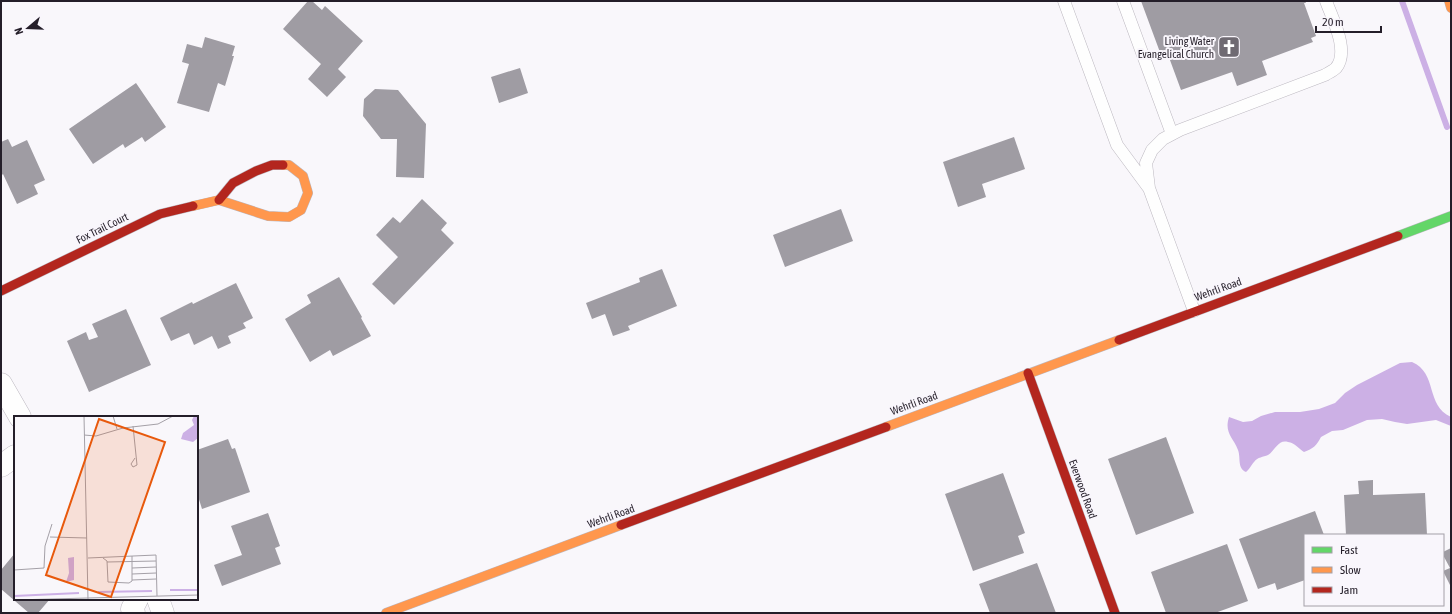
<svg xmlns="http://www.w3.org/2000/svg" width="1452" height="614" font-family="'Asap Condensed',sans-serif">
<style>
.water{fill:#ccb0e5}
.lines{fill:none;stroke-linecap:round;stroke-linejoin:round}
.stream{stroke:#ccb0e5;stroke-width:6}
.building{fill:#9f9ca3}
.lane-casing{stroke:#bcb8c0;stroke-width:13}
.street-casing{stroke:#bcb8c0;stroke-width:23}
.fast-casing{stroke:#bcb8c0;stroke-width:10}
.slow-casing{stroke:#bcb8c0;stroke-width:10}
.jam-casing{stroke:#bcb8c0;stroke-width:10}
.lane{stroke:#fefefe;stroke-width:12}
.street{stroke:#fefefe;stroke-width:22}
.fast{stroke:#63d668;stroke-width:9}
.slow{stroke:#ff974d;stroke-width:9}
.jam{stroke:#b3261e;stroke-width:9}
.labels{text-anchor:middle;stroke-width:4;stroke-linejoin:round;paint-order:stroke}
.poi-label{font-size:11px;fill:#241e29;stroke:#f9f6fc;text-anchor:end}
.street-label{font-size:11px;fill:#241e29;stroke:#f9f6fc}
.inset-river{fill:none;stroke:#ccb0e5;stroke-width:2}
.inset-road{fill:none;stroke:#a4a0a7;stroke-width:1}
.view{fill:#e8590c;fill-opacity:0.15;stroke:#e8590c;stroke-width:2}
.inset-edge{fill:none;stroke:#241e29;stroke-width:2}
</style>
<rect width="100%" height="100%" fill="#f9f7fb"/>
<path class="water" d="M1412,362C1438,373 1425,405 1451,417V426L1436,420L1407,424L1395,422L1382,419L1367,420L1343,430L1332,431L1321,437C1317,445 1313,449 1304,452C1299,449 1295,443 1288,442C1278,439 1275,451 1268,455C1263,457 1258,457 1254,462C1251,465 1250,469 1246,472C1237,468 1241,458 1238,450C1233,437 1224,433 1229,417L1243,422L1252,421L1261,416L1275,412H1300L1319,409L1335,403L1345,393L1357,385L1400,363Z"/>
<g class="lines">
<path class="stream" d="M1402,1L1447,127"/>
</g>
<path class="building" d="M308,1H312L322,10L325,6L363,41L338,69L346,77L327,97L308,79L321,64L283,29Z
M1141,1H1305L1306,3H1304L1316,36L1311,38L1313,42L1262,61L1267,75L1237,86L1232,72L1181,90L1167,52L1161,55Z
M205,37L235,46L232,56H234L225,86L218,83L209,112L177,103L189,64L182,62L187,44L202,48Z
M520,68L528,93L499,103L491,77Z
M136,83L166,127L145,142L142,137L125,148L123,144L93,164L69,129Z
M375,89L398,90L426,124L424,178L396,177L397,139H381L363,116L364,99Z
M1014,137L1025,169L982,184L986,197L958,207L943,162Z
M8,139L12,147L27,140L45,180L34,185L38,194L17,204L3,174L1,176V142Z
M422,199L447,223L441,230L454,243L394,305L372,284L398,257L376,235L393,217L400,223Z
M841,209L853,241L785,267L773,235Z
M662,269L677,306L628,326L630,330L613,336L605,314L592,319L586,303L640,282L639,278Z
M339,277L362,317L361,318L371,336L333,356L330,350L310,362L285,319L311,303L307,295Z
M236,283L253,318L243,323L246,328L228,336L231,343L218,349L212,336L194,345L189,333L171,341L160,318L192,302L193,304Z
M126,309L151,365L89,392L67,341L86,332L89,340L98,337L92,324Z
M1166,437L1194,513L1136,535L1108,459Z
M228,439L232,449L235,448L250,492L202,509L197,493V450Z
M1003,473L1025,533L1018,536L1024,553L973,571L945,494Z
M1373,480V495L1425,493L1427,535H1346L1344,495L1359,494L1358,481Z
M1315,511L1324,535H1305V580L1277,590L1275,583L1258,589L1239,539Z
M268,513L280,546L275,548L281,564L222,586L214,565L242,555L231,526Z
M1227,544L1248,601L1215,613H1166L1151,572Z
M1451,548V587L1443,571L1450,568L1443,555V552Z
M15,553V599H50L38,613H29L1,589V570Z
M1037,563L1056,613H990L979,584Z"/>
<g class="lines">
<g class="lane-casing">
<path id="lane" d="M1064,1L1117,145L1148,187
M1123,1L1172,134
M1194,311L1149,188L1146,163L1152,150L1163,139L1180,130L1325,75C1328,73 1333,71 1336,68C1350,51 1332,18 1326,1"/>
</g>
<g class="street-casing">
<path id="street" d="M1,384L20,417
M1,466L15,456
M158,599L163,613
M134,613L132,609L137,599"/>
</g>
<g class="fast-casing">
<path id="fast" d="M1398,236L1451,216"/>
</g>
<g class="slow-casing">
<path id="slow" d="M1449,1L1451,8
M193,206L219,200L268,216L289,217L301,210L308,193L303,176L289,165H283
M886,427L1119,340
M386,613L621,525"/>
</g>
<g class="jam-casing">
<path id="jam" d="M219,200L233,183L256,171L272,165H283
M1,291L160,214L193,206
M1119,340L1398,236
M1028,373L1115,613
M621,525L886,427"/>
</g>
<use href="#lane" class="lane"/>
<use href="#street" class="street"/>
<use href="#fast" class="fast"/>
<use href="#slow" class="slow"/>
<use href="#jam" class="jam"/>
</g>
<defs>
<g id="church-square" transform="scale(1.15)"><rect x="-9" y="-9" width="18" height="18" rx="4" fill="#6f6a72" stroke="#f9f6fc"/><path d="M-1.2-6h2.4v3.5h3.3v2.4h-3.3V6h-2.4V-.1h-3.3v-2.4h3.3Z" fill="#fff"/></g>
</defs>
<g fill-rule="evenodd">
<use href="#church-square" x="1229" y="47"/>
</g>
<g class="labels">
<g class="poi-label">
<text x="1214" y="45">Living Water<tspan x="1214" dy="13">Evangelical Church</tspan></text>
</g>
<g class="street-label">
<text transform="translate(102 228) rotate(-26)" y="4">Fox Trail Court</text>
<text transform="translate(1218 289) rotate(-20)" y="4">Wehrli Road</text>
<text transform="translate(914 403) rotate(-20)" y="4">Wehrli Road</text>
<text transform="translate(1083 489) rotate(70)" y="4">Everwood Road</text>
<text transform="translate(611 516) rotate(-20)" y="4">Wehrli Road</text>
</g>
</g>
<g transform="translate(14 416)">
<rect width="184" height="184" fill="#f9f7fb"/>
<path d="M180,0H184V22L179,26L167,23L169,17L180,9L178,4ZM60,141V164L52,166L55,157L54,142Z" fill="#ccb0e5"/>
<path class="inset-river" d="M156,174H184M84,176L138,175M0,180L65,177"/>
<path class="inset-road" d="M70,0L74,184M99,0L103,13M119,10L123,49L119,51L117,48L121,42M70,19L82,20L109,12L144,8L159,0M36,121L73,122M74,142L142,139L143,180M89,142L93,145L94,166L115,167L118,165V140M93,146L142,145M118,152L142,151M0,154L30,152L31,130L38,108M118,158L142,157M118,164L142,163M0,184L184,179"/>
<path class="view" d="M85,3L151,26L97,181L32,159Z"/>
<rect width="184" height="184" class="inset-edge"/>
</g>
<rect width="1452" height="614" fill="none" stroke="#241e29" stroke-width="4"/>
<rect x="1304" y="534" width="140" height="72" fill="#f9f6fc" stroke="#a4a0a8"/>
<rect x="1312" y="547" width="20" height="6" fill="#63d668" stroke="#a4a0a8"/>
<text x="1340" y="554" font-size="12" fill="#241e29">Fast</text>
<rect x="1312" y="567" width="20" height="6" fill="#ff974d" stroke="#a4a0a8"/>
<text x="1340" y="574" font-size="12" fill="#241e29">Slow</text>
<rect x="1312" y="587" width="20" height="6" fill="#b3261e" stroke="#a4a0a8"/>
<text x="1340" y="594" font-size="12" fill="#241e29">Jam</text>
<g transform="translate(28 28) rotate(251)" stroke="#f9f6fc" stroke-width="3" paint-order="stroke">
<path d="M0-3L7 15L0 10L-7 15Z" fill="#241e29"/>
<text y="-6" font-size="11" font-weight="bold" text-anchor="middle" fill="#241e29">N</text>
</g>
<path d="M1316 26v6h65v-6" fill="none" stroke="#241e29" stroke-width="2"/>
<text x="1322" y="26" font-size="12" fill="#241e29" stroke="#f9f6fc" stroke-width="3" paint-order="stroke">20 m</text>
</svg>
